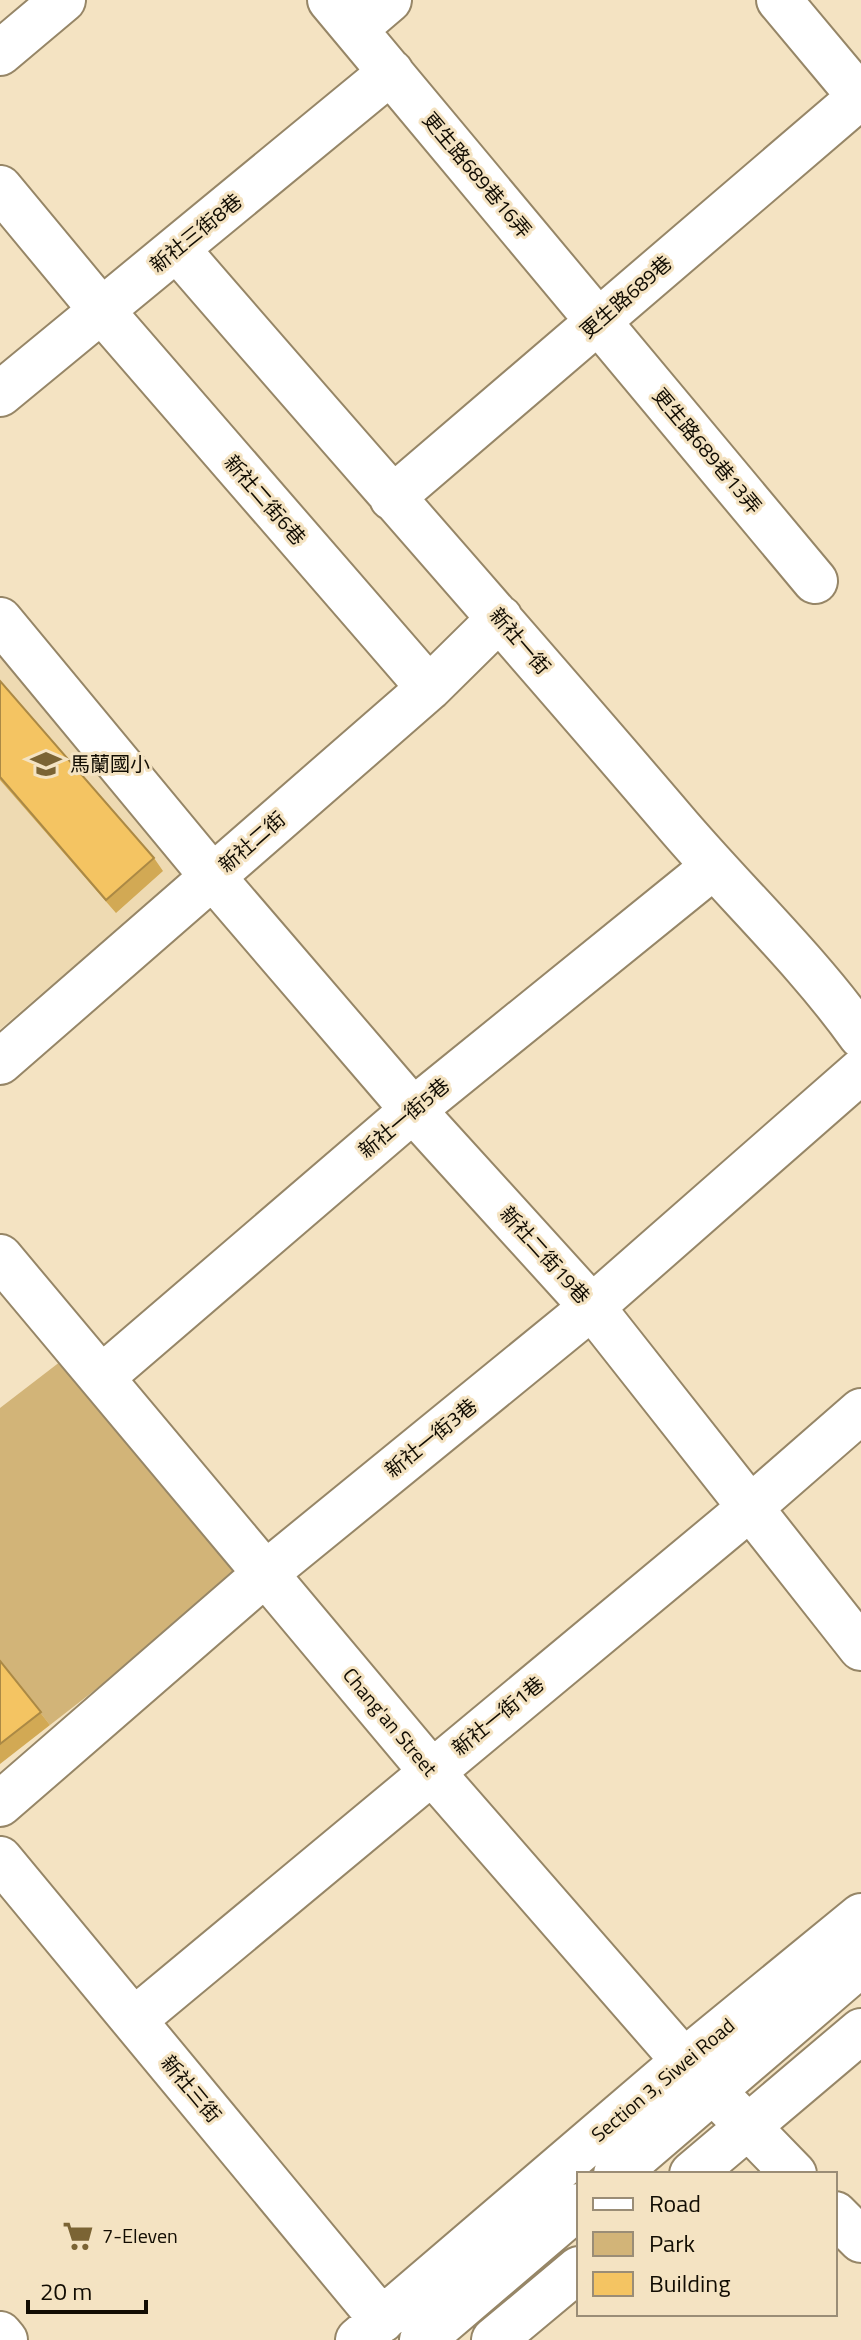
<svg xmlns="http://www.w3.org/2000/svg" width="861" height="2340" font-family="'Titillium Web','Noto Sans TC',sans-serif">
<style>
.built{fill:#eedab2}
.green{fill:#d2b478}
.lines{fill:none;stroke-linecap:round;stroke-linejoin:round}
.minor-casing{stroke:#968667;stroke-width:48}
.minor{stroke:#fff;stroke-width:44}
.wall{fill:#d2a954}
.building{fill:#f4c462;stroke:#ab8945;stroke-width:2}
.labels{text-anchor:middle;stroke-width:6;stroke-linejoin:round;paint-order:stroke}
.street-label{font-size:20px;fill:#120d03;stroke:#f4e3c2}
.poi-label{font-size:20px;fill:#120d03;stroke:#f4e3c2;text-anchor:start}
</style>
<rect width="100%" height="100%" fill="#f4e3c2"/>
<path class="built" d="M0,658L185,871L0,1029Z"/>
<path class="green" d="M65,1358L239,1578L50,1725L0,1662V1408Z"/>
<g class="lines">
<g class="minor-casing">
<path id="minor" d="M330,0L815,581
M779,0L861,98
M355,29L389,0
M0,53L63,0
M0,188L102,311L429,688
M177,249C342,440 510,629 674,821C735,893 806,959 861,1036
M0,394L391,72
M392,498L860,97
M0,620L212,876L413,1110L592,1307L861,1648
M0,1062L429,688L500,618
M0,1257L431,1771L684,2061L794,2174
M102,1377L413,1110L713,867
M0,1804L266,1573L592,1307L861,1071
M0,1859L382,2320
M134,2020L751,1507L861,1411
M616,2174L861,1964
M692,2174L861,2031
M835,2214L861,2240
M0,2334L5,2340
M358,2340L684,2061L861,1916
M422,2340L579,2206
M494,2340L579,2269"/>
</g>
<use href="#minor" class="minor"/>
</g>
<path class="wall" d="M0,681L154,858L163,871L116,913L0,780Z
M0,1661L50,1725L0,1764Z"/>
<path class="building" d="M0,681L154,858L106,900L0,777Z
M0,1661L41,1712L0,1744Z"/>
<defs>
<g id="school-bare" transform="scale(2.4)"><path d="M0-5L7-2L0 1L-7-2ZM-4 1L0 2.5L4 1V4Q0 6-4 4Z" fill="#7b6434" stroke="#f4e3c2" stroke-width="2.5" paint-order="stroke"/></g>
<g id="supermarket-bare" transform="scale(2.4)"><path d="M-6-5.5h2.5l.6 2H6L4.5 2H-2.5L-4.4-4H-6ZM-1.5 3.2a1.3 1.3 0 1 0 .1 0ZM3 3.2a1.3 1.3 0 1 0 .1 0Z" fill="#7b6434" stroke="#f4e3c2" stroke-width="2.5" paint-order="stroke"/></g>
</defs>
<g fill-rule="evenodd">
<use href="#school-bare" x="46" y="764"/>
<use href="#supermarket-bare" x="78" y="2236"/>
</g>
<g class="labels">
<g class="street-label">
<text transform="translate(477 175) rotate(50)" y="7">更生路689巷16弄</text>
<text transform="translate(196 233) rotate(-39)" y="7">新社三街8巷</text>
<text transform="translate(626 297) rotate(-41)" y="7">更生路689巷</text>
<text transform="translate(707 451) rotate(50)" y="7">更生路689巷13弄</text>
<text transform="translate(265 500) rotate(49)" y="7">新社二街6巷</text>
<text transform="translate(520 641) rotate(49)" y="7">新社一街</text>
<text transform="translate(252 842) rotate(-41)" y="7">新社二街</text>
<text transform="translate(404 1118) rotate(-40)" y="7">新社一街5巷</text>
<text transform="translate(545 1255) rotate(48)" y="7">新社二街19巷</text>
<text transform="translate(431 1438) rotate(-39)" y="7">新社一街3巷</text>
<text transform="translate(498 1716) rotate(-39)" y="7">新社一街1巷</text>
<text transform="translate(390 1722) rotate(50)" y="7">Chang'an Street</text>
<text transform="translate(663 2080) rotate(-40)" y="7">Section 3, Siwei Road</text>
<text transform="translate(191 2089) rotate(50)" y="7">新社三街</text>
</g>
<g class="poi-label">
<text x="70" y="771">馬蘭國小</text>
<text x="102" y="2243">7-Eleven</text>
</g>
</g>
<rect x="577" y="2172" width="260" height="144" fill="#f4e3c2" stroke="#9a8d76" stroke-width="2"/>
<rect x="593" y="2198" width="40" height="12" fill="#ffffff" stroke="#9a8d76" stroke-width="2"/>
<text x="649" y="2212" font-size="24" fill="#120d03">Road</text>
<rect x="593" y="2232" width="40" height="24" fill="#d2b478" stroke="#9a8d76" stroke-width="2"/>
<text x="649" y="2252" font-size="24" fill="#120d03">Park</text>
<rect x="593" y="2272" width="40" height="24" fill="#f4c462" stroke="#9a8d76" stroke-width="2"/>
<text x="649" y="2292" font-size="24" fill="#120d03">Building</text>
<path d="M28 2300v12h118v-12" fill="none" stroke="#120d03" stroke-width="4"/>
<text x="40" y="2300" font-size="24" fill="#120d03" stroke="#f4e3c2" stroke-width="6" paint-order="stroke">20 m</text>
</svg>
